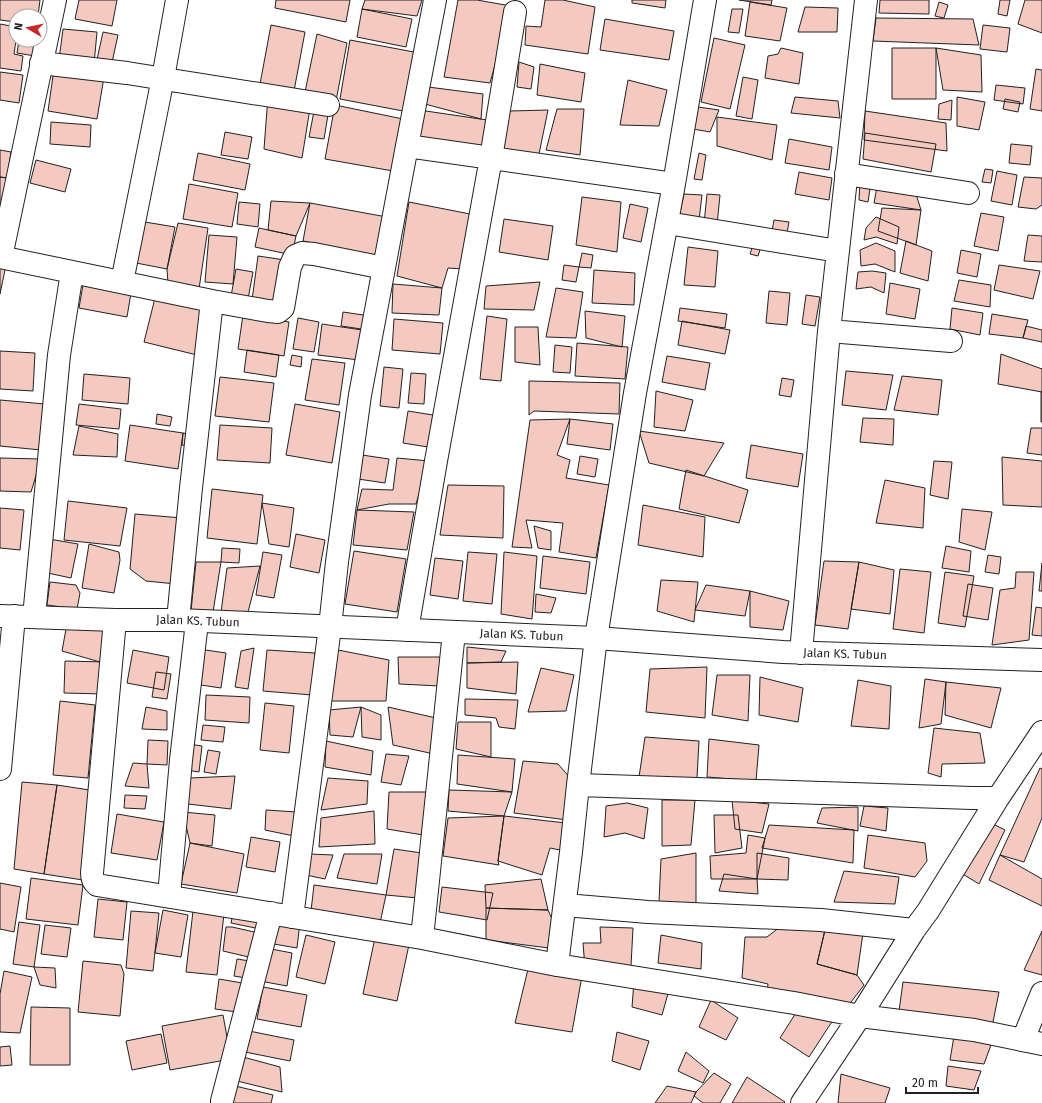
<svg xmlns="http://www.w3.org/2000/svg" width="1042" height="1103" font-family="'Fira Sans',sans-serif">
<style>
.building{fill:#f3c9c0;stroke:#222}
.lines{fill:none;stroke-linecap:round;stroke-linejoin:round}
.street-casing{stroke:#222;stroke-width:24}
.secondary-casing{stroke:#222;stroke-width:24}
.street{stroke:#fff;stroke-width:22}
.secondary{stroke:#fff;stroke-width:22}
.labels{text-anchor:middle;stroke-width:3;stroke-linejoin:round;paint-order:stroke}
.street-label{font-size:12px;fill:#222;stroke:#fff}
</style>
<rect width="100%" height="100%" fill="#fff"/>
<path class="building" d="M0,0H40L38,16H16V22L0,20Z
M79,0H117L112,26L75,19Z
M276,0H350L346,22L275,8Z
M365,0H422L417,16L362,9Z
M458,0H477L511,6L490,83L444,77Z
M545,0H563L595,7L588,54L525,45L526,26L541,27Z
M632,0H666L665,8L632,3Z
M739,0H772L771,5Z
M880,0H929V14L879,13Z
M1000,0H1010L1007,16L998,14Z
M1025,0H1042V33L1018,24Z
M750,2L787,8L780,41L745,36Z
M939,2L948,5L944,18L935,16Z
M805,7L838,8L837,32H798Z
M362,9L412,19L406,47L357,37Z
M732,9H743L739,33L728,32Z
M876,18L973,19L979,45L873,41Z
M605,19L674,31L669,60L600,50Z
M0,24L16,27V40L14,54L23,56L21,71L0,68Z
M271,25L305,32L294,91L260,84Z
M983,25L1010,28L1007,52L980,49Z
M63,29L97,32L94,64L59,60Z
M103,32L118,35L111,67L96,64Z
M317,34L347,43L336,101L305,92Z
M714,38L745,45L730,109L701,102Z
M19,40L37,43L35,56L17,53Z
M350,40L414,52L403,111L340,99Z
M781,48L803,53L799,84L765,78L768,56L778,54Z
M892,48H936V99H892Z
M936,48L981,55L982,92L943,90Z
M519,62L534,67L531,89L517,87Z
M540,64L585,73L581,102L537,95Z
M54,69L104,77L97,119L48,111Z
M1036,69L1042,70V111L1030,109Z
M0,72L23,75L19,103L0,100Z
M743,77L758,80L752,119L736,116Z
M628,80L667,90L659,126L620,125Z
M996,85L1025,88L1023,104L994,100Z
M428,87L483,94L481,119L425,104Z
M268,96L311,102L302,158L264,149Z
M795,97L838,101L840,118L791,113Z
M957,97L985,102L979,130L957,126Z
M1005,99L1020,102L1018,112L1003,109Z
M952,100L951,120L938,119L939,104Z
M335,105L403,119L393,171L325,159Z
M315,106L329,109L324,139L309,137Z
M698,107L719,110L710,132L693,129Z
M557,109H584L580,155L546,150Z
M419,110L494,121L490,148L415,138Z
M548,110L539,154L500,149L510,111Z
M865,111L946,123L947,151L864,140Z
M717,117L777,125L772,160L717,146Z
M51,122L91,125L90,147L50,144Z
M225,132L252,137L248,159L221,155Z
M865,133L936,144L931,172L863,159Z
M789,139L832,147L829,170L785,163Z
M1011,144L1032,146L1030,165L1009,163Z
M0,150L11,152L7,178L0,177Z
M198,153L250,164L245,190L193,180Z
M699,153L706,155L702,180L694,179Z
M36,160L71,169L65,192L30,183Z
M985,169L993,170L991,183L982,182Z
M997,171L1017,175L1012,205L991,201Z
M799,172L832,178L829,200L795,194Z
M0,177L7,178L0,229Z
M1024,177L1042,178V205L1036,209L1018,207Z
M860,181L871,182L868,202L859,200Z
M189,184L238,193L232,227L183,219Z
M877,187L916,194L921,210L874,203Z
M684,194L702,195L699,220L679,217Z
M707,194L720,195L717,225L704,224Z
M582,197L621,202L617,252L576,245Z
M271,201L310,203L296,236L268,230Z
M239,202L260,204L258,227L237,224Z
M409,202L470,214L463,269L448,268L442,288L397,276Z
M310,203L387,217L380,256L303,241Z
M630,204L648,208L641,242L623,238Z
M882,208L921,210L916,245L878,231Z
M981,213L1004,217L998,251L974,246Z
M876,217L899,227L897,244L876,237L864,240L866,228Z
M504,219L553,226L548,260L499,252Z
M774,220L789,222L787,233L772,231Z
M139,221L175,227L167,269L131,262Z
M178,223L208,228L199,289L168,284L167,269Z
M259,228L296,236L292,255L255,247Z
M209,235L237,237L233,284L205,282Z
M1028,235L1042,236V262L1024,261Z
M906,241L932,251L928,281L900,273Z
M876,243L895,251V272L875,264L861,266L860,250Z
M753,245L761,247L758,256L750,254Z
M688,247L718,251L715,287L684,285Z
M961,250L981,254L977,277L957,273Z
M582,253L593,255L591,268L579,267Z
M258,256L285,260L278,304L252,300Z
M0,264L6,265L0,294Z
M564,265L579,267L576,282L562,280Z
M999,265L1040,271L1033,299L994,290Z
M236,269L253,272L248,299L231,296Z
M594,270L635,273L634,305L592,303Z
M872,271L886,273L884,293L871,287L856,289L858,272Z
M84,279L132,287L127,317L79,308Z
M959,280L991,285L990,307L954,301Z
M540,282L534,310L484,309L486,286Z
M890,283L920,289L915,319L886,314Z
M393,284L442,288L439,315L392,313Z
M556,288L583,292L576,338L546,337Z
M769,291L790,293L787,325L766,323Z
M156,294L209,307L197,355L144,342Z
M806,295L820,297L815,326L802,324Z
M680,308L727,314L725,328L678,321Z
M952,308L983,313L980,335L950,329Z
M585,311L625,316L622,347L586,338Z
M343,312L370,316L368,330L341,326Z
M992,314L1028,320L1023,338L989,334Z
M243,315L289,322L284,356L238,349Z
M487,316L507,319L501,381L480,379Z
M298,318L319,322L314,352L293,349Z
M394,319L443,323L440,354L392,350Z
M682,321L730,330L725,354L678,345Z
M322,324L362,330L359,360L318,355Z
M1026,326L1042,330V342L1023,338Z
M515,327H538L540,365L515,362Z
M577,343L628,347L625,379L575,376Z
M555,345L572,347L570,373L553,372Z
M247,350L279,355L276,377L244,372Z
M0,351L35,353L33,391L0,389Z
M1001,354L1042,369V392L998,384Z
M292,355L302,357L301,367L290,365Z
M667,356L710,363L705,390L662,382Z
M312,359L345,363L339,405L305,400Z
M384,367L403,369L399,408L380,406Z
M846,371L893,375L886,410L842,405Z
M411,373L426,374L424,404L408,403Z
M84,374L130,378L128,404L82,400Z
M902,376L942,380L938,415L894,410Z
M220,377L274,383L269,422L215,416Z
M782,378L794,380L791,397L779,395Z
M529,381L620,383L619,414L534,411L529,415Z
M656,391L693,400L685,431L654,427Z
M1041,392H1042V422H1041Z
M0,400L45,404L41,450L0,446Z
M79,404L121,409L119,429L76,425Z
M295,404L340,412L332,463L286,455Z
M408,411L433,415L428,447L403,443Z
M157,414L172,417L170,426L156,424Z
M863,418L894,419L893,445L860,442Z
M570,419L613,424L610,450L567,444Z
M570,419L557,455L570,460L566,478L609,485L596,558L559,552L563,523L526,520L532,548L512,547L530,420Z
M130,425L183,433L178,469L125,461Z
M220,425L272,428L270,463L217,460Z
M79,426L118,434L117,457L73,455Z
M1031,428H1042V455L1027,453Z
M639,431L724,443L704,476L649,463Z
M183,433L193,435L191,447L182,445Z
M751,445L803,454L798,487L746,478Z
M362,455L389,459L385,483L358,479Z
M580,456L598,459L595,477L577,474Z
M1002,457L1042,461V507L1003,505Z
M0,458L41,459L31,492L0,491Z
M397,458L429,461L416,504H389L357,510L362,489L393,490Z
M934,461L952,462L948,499L930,495Z
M686,470L748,490L739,523L679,509Z
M885,480L925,488L923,528L876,523Z
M448,485L504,486L503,538L440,535Z
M212,489L263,495L257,544L207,538Z
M68,501L127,508L120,546L64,540Z
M262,503L294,508L289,547L269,544Z
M643,505L705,517L703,557L638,545Z
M0,508L24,510L20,550L0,548Z
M962,509L992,512L985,550L959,542Z
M357,510L414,512L407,550L353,545Z
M135,514L182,518L176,584L146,581L130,569Z
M534,526L551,531V550L538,548Z
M296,534L325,540L319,573L290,567Z
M49,539L78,544L71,578L43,572Z
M89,544L119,552L120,560L114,593L82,588Z
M946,546L971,551L969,572L942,568Z
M222,548L240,549L239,563L221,562Z
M354,551L406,559L397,612L345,604Z
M263,552L282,555L274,598L256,595Z
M468,552L497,554L492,604L463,601Z
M504,552L537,556L532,619L501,614Z
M988,555L1001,557L999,574L985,572Z
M543,556L590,562L586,594L540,588Z
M435,558L463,561L458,599L430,595Z
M824,561L859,562L848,629L815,625Z
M196,562H221L213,612L191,611Z
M859,562L894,570L890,614L851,609Z
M1042,563V591H1039Z
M260,566L248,612H221L227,568Z
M900,569L931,572L924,633L893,629Z
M945,572L974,576L965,627L938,623Z
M1016,572H1034L1029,640L992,645L1000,590L1015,588Z
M661,580L698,582L694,622L657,611Z
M50,582L76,585L80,593L77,609L47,605Z
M968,584L993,588L988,620L963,616Z
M706,585L750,591L745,616L695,610Z
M750,591L789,601L783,630L750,627Z
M536,594L556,598L551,613L535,612Z
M1036,607L1042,608V636L1032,635Z
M66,629L104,630L100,662L62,651Z
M467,647L506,651L501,662L467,663Z
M254,648L248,689L235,687L241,651Z
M199,649L226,653L221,688L194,684Z
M333,649L389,660L386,701H327Z
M133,650L169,657L164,690L127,683Z
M267,650L315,653L312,695L263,691Z
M398,657H443L440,686L399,684Z
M65,661L105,662L104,694L64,693Z
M518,662L516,694L467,688V663Z
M707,667L705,718L646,712L650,669Z
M541,668L574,675L566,711L528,712Z
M156,672L171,674L167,699L152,697Z
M717,675H750L748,721L712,715Z
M760,677L803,688L798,722L759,715Z
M925,679L946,682L941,724L919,728Z
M858,680L891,686L889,729L851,726Z
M946,682L1001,688L991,728L945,715Z
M206,695L250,697L249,723L205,720Z
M465,699L518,700L515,729L499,727L496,718L465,715Z
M60,701L95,705L88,778L53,775Z
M265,703L294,706L289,753L260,750Z
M146,707L167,711V730L142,729Z
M361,707L353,737L330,735L329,710Z
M361,707L381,715V740L362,737Z
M388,707L436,718L434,754L393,745Z
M458,722H491V757L456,749Z
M203,725L225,727L223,742L201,740Z
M934,728L980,733L985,763L942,764L941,777L928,773Z
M645,737L699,741L697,778L639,777Z
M709,739L759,745L756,781L707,777Z
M148,740L168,741L167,765L147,764Z
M326,741L373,751L371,775L325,767Z
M189,744L202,746L199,772L186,770Z
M208,750L220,752L216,774L204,772Z
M386,754L409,756L401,785L381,782Z
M458,755L515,759L512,792L457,784Z
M523,761L558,764L572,780L567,820L514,813Z
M133,763L147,764L149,788L125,786Z
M1040,768L1042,769V818L1024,862L1000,855Z
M235,776L231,809L188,804L190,778Z
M328,778L368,781L367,804L321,810Z
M22,782L57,785L44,874L14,869Z
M57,785L96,791L83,880L44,874Z
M449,790L512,792L504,816L448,811Z
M389,792H428L423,835L387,829Z
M125,795L147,796L145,809L124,808Z
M662,800H695L691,845L662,846Z
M732,800L769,804L762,833L735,829Z
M627,803L648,808L644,839L625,833L604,837L606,806Z
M864,806L888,808L886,831L860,826Z
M858,807V831L817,823L822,808Z
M266,810L297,812L294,836L265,830Z
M374,811L375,844L319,847L321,818Z
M183,812L215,815L212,846L190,843Z
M117,814L164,822L157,860L111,853Z
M714,815H738L742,848L715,853Z
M504,816L498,861L499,865L443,856L448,818Z
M504,816L566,823L570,852L550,848L542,875L498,861Z
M993,824L1005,830L979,884L961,873Z
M769,825L854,830L853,863L762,848Z
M748,835L765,838L757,879H711L710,856L746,853Z
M868,835L925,843L927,861L915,877L864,868Z
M251,837L280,842L275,872L246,867Z
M190,843L244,854L237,893L181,884Z
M394,849L422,853L418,898L386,895Z
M696,853V904L659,902L661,859Z
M757,853L789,858L788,880L757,879Z
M310,854L333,855L325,879L306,875Z
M344,854H382L377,884L337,878Z
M1000,855L1042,879V906L989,880Z
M844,871L899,877L895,904L834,902Z
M724,874L757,879L758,894L719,891Z
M31,878L83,885L78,925L26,919Z
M541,879L548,910L486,908L485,885Z
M0,883L21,887L14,932L0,929Z
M314,885L386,895L380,923L311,911Z
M442,887L493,893L487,920L439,912Z
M98,899L127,902L123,940L94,937Z
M486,908L548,910L552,919L549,948L486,940Z
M234,909L267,916L265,930L231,923Z
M163,910L188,915L181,957L155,953Z
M131,911L159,913L153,971L126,968Z
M193,911L224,914L217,975L186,972Z
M272,921L300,922L297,948L268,943Z
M19,922L40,925L34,967L13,964Z
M45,925L71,928L67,957L41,954Z
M226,927H232L259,933L253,958L223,951Z
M600,927L633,928L631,966L585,968L583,943H601Z
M780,927L825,930L817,964L857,975L864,985L845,1010L767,992L768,984L742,978L745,937H767Z
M825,930L863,933L857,975L817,964Z
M1042,931V975L1024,970Z
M376,933L410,940L397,1001L363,994Z
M306,935L335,942L325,984L296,977Z
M661,935L702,943L701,969L658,963Z
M266,948L292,953L287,986L260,981Z
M237,959L256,962L252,979L234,976Z
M83,961L121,965L124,974L120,1016L78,1012Z
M529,965L582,976L572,1032L515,1023Z
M34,967L55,968L56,988L40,985Z
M4,971L32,977L20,1033L0,1032V994Z
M219,979L248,984L244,1013L215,1009Z
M634,981L669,990L662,1015L632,1007Z
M903,982L999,992L992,1027L899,1011Z
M263,987L307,995L301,1027L257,1019Z
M711,1000L738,1018L726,1040L699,1027Z
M31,1007L70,1008V1065H30Z
M799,1008L835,1017L809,1057L780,1038Z
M223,1015L231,1059L170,1070L162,1026Z
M244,1030L294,1040L290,1061L240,1051Z
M617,1032L649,1041L640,1070L612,1061Z
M161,1034L167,1063L132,1070L126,1041Z
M954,1036L991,1045L984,1064L950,1060Z
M10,1046L12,1065L0,1066V1047Z
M686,1052L709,1071L703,1083L678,1071Z
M243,1057L280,1067L282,1092L237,1081Z
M948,1066L981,1071L974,1090L946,1086Z
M714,1073L731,1084L720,1103H703L694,1096L696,1092Z
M841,1074L890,1088L885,1103H838Z
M747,1077L785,1102L784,1103H732Z
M231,1085L273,1095L271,1103H227Z
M667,1086L696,1092L691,1103H655Z"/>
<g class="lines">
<g class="street-casing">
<path id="street" d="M41,63L127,73L328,105
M407,146L674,184
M846,174L968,193
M667,223L838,251
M0,257L212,301L268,311L278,312L283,308L290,267L295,256L302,253L314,254L384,268
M1,257L55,0
M122,282L163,78L177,0
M829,331L951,341
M34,617L59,355L72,272
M115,620L92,873C92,878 93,882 97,885L422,938L454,632
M178,620L191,488L212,301
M407,630L436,461L491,158L515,12
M801,653L829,331L866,0
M0,769L14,616
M578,785L972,798H998
M169,896L181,760L197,622
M565,905L648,912L821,920L914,930
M292,917L330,627L337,562L360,395L407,146L435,0
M422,938L557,965L794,1003L860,1016L974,1030L1042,1044
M557,965L571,852L578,785L596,638L635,393L674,184L705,0
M1023,1040L1042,993
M222,1101L271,913
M802,1103L860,1016L914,930L928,911L998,798L1042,732"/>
</g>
<g class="secondary-casing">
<g id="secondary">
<path id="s1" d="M0,616L115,620H178L596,638L783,652L1042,660"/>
</g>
</g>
<use href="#street" class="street"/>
<use href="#secondary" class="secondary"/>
</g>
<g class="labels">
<g class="street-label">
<text dy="4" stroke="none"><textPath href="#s1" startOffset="198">Jalan KS. Tubun</textPath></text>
<text dy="4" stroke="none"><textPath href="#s1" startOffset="522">Jalan KS. Tubun</textPath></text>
<text dy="4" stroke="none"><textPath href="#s1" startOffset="846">Jalan KS. Tubun</textPath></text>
</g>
</g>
<g transform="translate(28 28) rotate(279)"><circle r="19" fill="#ffffff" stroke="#a7a7a7"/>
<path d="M0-3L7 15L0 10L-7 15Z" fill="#c62828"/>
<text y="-6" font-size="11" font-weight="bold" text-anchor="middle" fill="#222222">N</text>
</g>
<path d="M906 1087v6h72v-6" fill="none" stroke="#222222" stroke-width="2"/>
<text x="912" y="1087" font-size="12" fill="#222222" stroke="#ffffff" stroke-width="3" paint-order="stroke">20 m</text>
</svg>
